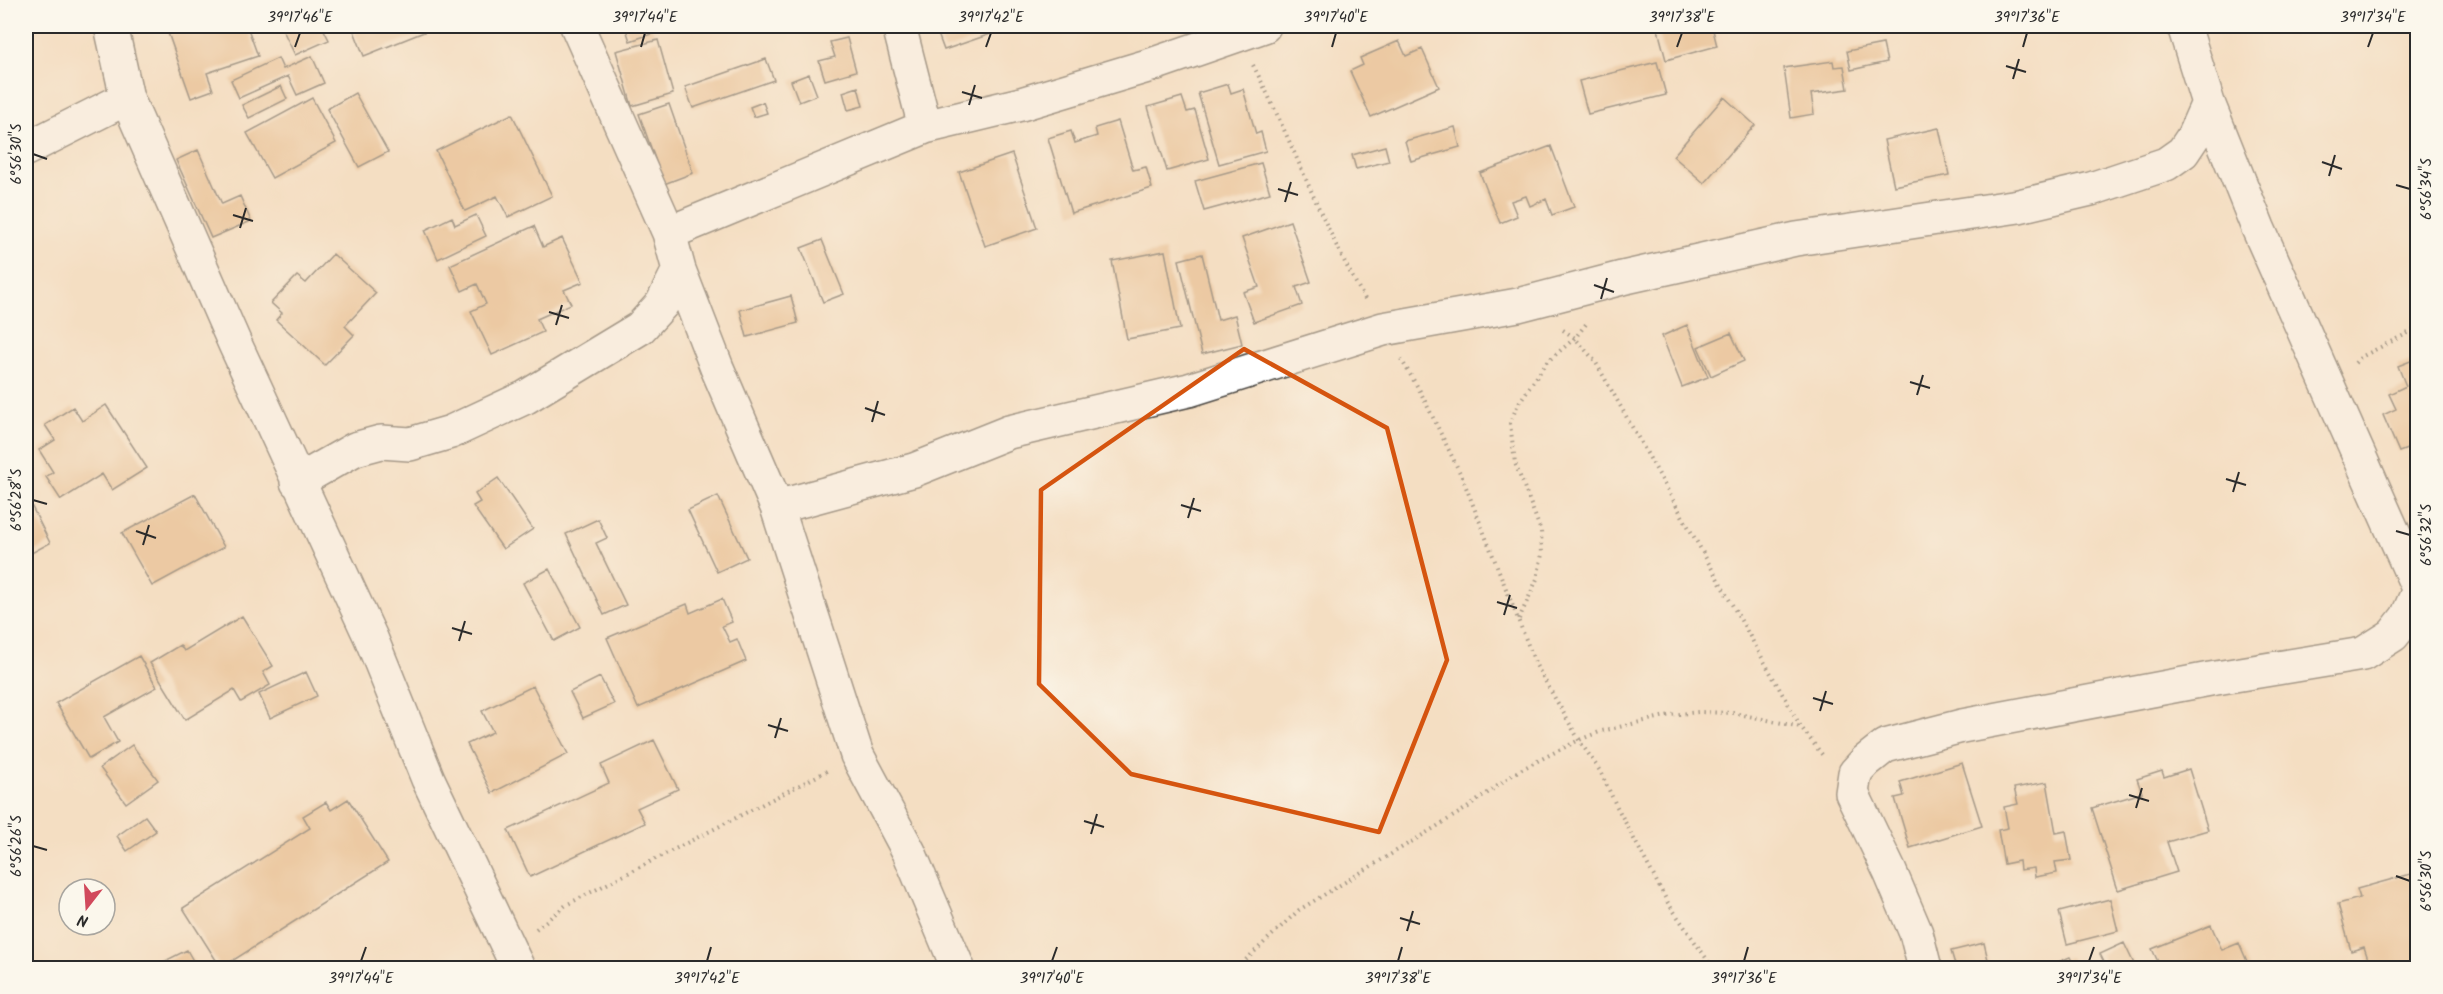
<svg xmlns="http://www.w3.org/2000/svg" width="2443" height="994" font-family="Kalam,sans-serif">
<style>
.building{fill:#e2b07b}
.lines{fill:none;stroke-linecap:round;stroke-linejoin:round}
.minor-casing{stroke:#494642;stroke-width:36}
.path{stroke:#494642;stroke-width:4;stroke-dasharray:1.5 4.5;stroke-linecap:butt}
.minor{stroke:#fff;stroke-width:33}
.marked{fill:none;stroke:#d5540f;stroke-width:4.5;stroke-linejoin:round}
.ticks{fill:none;stroke:#2b2b2b;stroke-width:2}
.neatline{fill:none;stroke:#2b2b2b;stroke-width:2}
.ticks-label{font-size:15px;text-anchor:middle;fill:#2b2b2b}
</style>
<rect width="100%" height="100%" fill="#fbf7ec"/>
<filter id="ink" filterUnits="userSpaceOnUse"><feTurbulence type="fractalNoise" baseFrequency=".0167" numOctaves="2"/><feDisplacementMap in="SourceGraphic" scale="12" xChannelSelector="R" yChannelSelector="G"/><feConvolveMatrix kernelMatrix="1 2 1 2 8 2 1 2 1" color-interpolation-filters="sRGB"/></filter>
<filter id="wash" filterUnits="userSpaceOnUse"><feTurbulence type="fractalNoise" baseFrequency=".008" numOctaves="4" result="noise"/><feDisplacementMap in="SourceGraphic" scale="24" xChannelSelector="R" yChannelSelector="G"/><feGaussianBlur stdDeviation="1.35" result="paint"/><feColorMatrix in="noise" values="0 0 0 0 0 0 0 0 0 0 0 0 0 0 0 0 0 1.4 0 .05"/><feComposite in="paint" operator="in"/></filter>
<g filter="url(#wash)">
<rect width="100%" height="100%" fill="#f4dec2"/>
<g id="blocks">
<path class="building" d="M172,26H247L258,56L207,73L213,90L191,98L166,27Z
M281,26H322L329,40L295,55Z
M352,26H439L364,56Z
M625,26H651L654,33L630,41Z
M787,26H815L789,32Z
M935,26H1007L1008,28L944,50Z
M1657,26H1712L1717,46L1666,60Z
M847,38L856,71L825,80L819,61L835,57L830,42Z
M658,40L673,94L632,106L616,51Z
M1399,41L1406,56L1422,49L1439,87L1371,117L1350,71L1363,65L1360,58Z
M1883,44L1887,62L1851,70L1847,51Z
M312,56L324,83L297,95L288,76L239,98L231,80L278,58L283,69Z
M766,59L774,80L693,108L685,87Z
M1833,61L1834,67L1844,66L1848,89L1811,94L1814,114L1791,118L1784,68Z
M1657,62L1666,95L1588,114L1579,81Z
M809,74L817,95L799,102L791,81Z
M1228,84L1231,93L1243,89L1256,134L1261,132L1266,151L1219,164L1198,93Z
M281,86L287,99L249,118L242,105Z
M858,87L863,106L848,110L843,92Z
M355,93L388,152L359,167L327,109Z
M1182,97L1187,112L1195,110L1209,159L1167,171L1148,107Z
M1724,97L1755,125L1704,183L1673,156Z
M312,98L336,143L272,178L247,133Z
M763,102L767,113L754,117L750,107Z
M669,104L693,173L664,184L639,114Z
M512,114L552,196L508,217L497,196L465,211L436,151Z
M1118,121L1133,170L1146,167L1152,188L1071,213L1048,138L1071,131L1075,143L1097,136L1095,128Z
M1455,127L1460,147L1411,161L1405,141Z
M1939,128L1949,175L1894,186L1884,140Z
M1385,146L1389,161L1356,169L1352,155Z
M1551,146L1574,207L1552,215L1546,199L1530,206L1526,196L1511,201L1517,216L1500,223L1480,173Z
M198,150L222,204L240,196L251,221L211,238L176,160Z
M1012,154L1037,228L985,246L959,172Z
M1261,163L1270,193L1204,211L1195,181Z
M476,215L486,236L438,259L425,230L452,217L455,225Z
M1290,221L1311,282L1296,287L1302,305L1254,322L1243,292L1259,287L1242,238Z
M534,226L543,247L562,238L583,282L564,290L571,304L537,319L543,332L492,355L471,311L486,304L477,284L462,291L450,265Z
M822,240L844,294L823,302L801,248Z
M1165,251L1180,329L1127,339L1112,261Z
M333,254L376,293L345,326L354,335L325,365L276,320L282,313L271,303L297,276L306,283Z
M1202,254L1218,320L1235,315L1242,344L1202,354L1179,260Z
M791,296L798,323L747,337L740,310Z
M1687,325L1708,377L1682,387L1662,336Z
M1731,333L1744,361L1711,376L1698,347Z
M2418,358V445L2399,452L2383,415L2396,409L2389,394L2406,386L2398,366Z
M106,405L147,468L112,490L102,474L61,500L46,477L53,472L39,450L55,440L45,425L73,407L82,421Z
M498,478L533,529L503,549L473,506L480,502L475,494Z
M195,494L224,547L152,586L122,533Z
M26,495L50,543L26,556Z
M718,496L747,558L717,572L688,510Z
M598,519L607,538L596,543L626,605L604,615L566,534Z
M549,569L580,627L554,641L523,583Z
M722,599L732,622L722,626L730,642L737,639L746,661L638,708L607,638L687,604L690,613Z
M242,616L273,666L263,672L270,685L241,702L234,690L185,720L150,663L180,645L184,651Z
M139,656L157,687L104,717L118,742L89,759L56,703Z
M306,672L317,696L270,718L259,694Z
M600,677L614,704L583,718L570,692Z
M533,686L568,754L492,793L467,744L493,732L482,711Z
M654,740L678,789L637,808L645,823L530,877L508,830L609,783L601,765Z
M132,745L158,780L126,803L100,768Z
M1962,763L1982,826L1910,848L1895,798L1904,796L1900,782Z
M2189,769L2208,830L2167,842L2177,872L2118,890L2092,808L2142,793L2137,779L2162,771L2164,777Z
M2047,782L2056,833L2066,831L2071,860L2055,862L2057,873L2035,877L2034,868L2020,870L2019,861L2004,864L1998,830L2008,828L2004,807L2018,804L2014,788Z
M348,799L388,862L221,968L183,908L310,828L303,816L326,802L331,810Z
M145,816L156,831L127,851L117,836Z
M2418,872V968H2371L2364,947L2351,951L2338,904L2360,898L2357,889Z
M2110,899L2118,931L2067,944L2059,912Z
M2211,925L2222,950L2239,943L2250,968H2161L2152,949Z
M1984,943L1990,968H1956L1951,951Z
M2124,943L2136,968H2107L2100,954Z
M187,950L197,968H161L159,964Z
M2070,957L2074,965L2081,961L2085,968H2044Z"/>
</g>
</g>
<g filter="url(#ink)">
<use href="#blocks" fill-opacity="0" stroke="#494642" stroke-width="1.5"/>
<g class="lines">
<g class="minor-casing">
<path id="minor" d="M111,26L127,98L235,344L371,638L428,779L518,968
M577,26L669,233L679,270L717,368L777,507L857,755L909,852L958,968
M899,26L925,127
M2184,26L2208,103L2258,228L2418,588
M26,149L127,98
M669,233L925,127L1021,104L1151,65L1264,26
M297,482L355,449L381,442L410,444L451,432L526,397L640,328L662,304L679,270
M777,507L914,470L1009,432L1189,390L1383,329L1518,305L1622,278L1796,239L2019,206L2091,189L2166,164L2183,152L2193,137L2208,103
M1925,968L1916,933L1890,872L1852,793L1855,773L1866,761L1885,746L1962,726L2210,679L2363,654L2393,635L2407,617L2418,592"/>
</g>
<path class="path" d="M1253,65C1293,142 1321,224 1365,299
M1563,330L1575,338L1595,361L1801,727L1824,757
M1401,359L1420,391L1462,477L1536,665L1579,740L1600,771L1616,805L1668,903L1713,968
M2355,363L2361,357L2418,328
M1519,619L1537,579L1542,554L1541,531L1515,463L1510,423L1518,404L1547,362L1575,338L1586,324
M536,929L566,905L827,771
M1237,968L1299,910L1467,808L1518,771L1579,740L1602,731L1670,715L1699,712L1734,713L1801,727"/>
<use href="#minor" class="minor"/>
</g>
</g>
<path d="M0 0H2443V994H0ZM1244,349L1387,428L1447,660L1379,832L1131,774L1039,684L1041,490Z" fill="#f4dec2" fill-opacity=".55" fill-rule="evenodd"/>
<path class="marked" d="M1244,349L1387,428L1447,660L1379,832L1131,774L1039,684L1041,490Z"/>
<path class="ticks" d="M295,47L300,33M641,47L645,33M986,47L991,33M1332,47L1336,33M1677,47L1682,33M2023,47L2027,33M2368,47L2373,33M2006,66L2026,72M2013,79L2019,59M962,92L982,98M969,105L975,85M33,154L47,159M2322,162L2342,169M2329,176L2335,155M2396,185L2410,189M1278,189L1298,195M1285,202L1291,182M233,215L253,221M240,228L246,208M1594,285L1614,292M1601,299L1607,278M549,312L569,318M556,325L562,305M1910,382L1930,388M1917,395L1923,375M865,408L885,415M872,422L878,401M2226,479L2246,485M2233,492L2239,472M33,500L47,504M1181,505L1201,511M1188,518L1194,498M136,531L156,538M2396,531L2410,535M143,545L149,525M1497,602L1517,608M1504,615L1510,595M452,628L472,634M459,641L465,621M1813,698L1833,704M1820,711L1826,691M768,725L788,731M775,738L781,718M2129,795L2149,801M2136,808L2142,788M1084,821L1104,827M1091,834L1097,814M33,846L47,850M2396,876L2410,881M1400,918L1420,924M1407,931L1413,911M361,961L366,947M707,961L711,947M1052,961L1057,947M1398,961L1402,947M1744,961L1748,947M2089,961L2094,947"/>
<rect width="2443" height="994" fill="none" stroke="#fbf7ec" stroke-width="66"/>
<g transform="translate(87 907) rotate(197)"><circle r="28" fill="#fbf7ec" stroke="#a8a59f" stroke-width="1.5"/>
<path d="M0-4.5L10 22L0 15L-10 22Z" fill="#d1495b"/>
<text y="-9" font-size="16" font-weight="bold" text-anchor="middle" fill="#2b2b2b">N</text>
</g>
<rect x="33" y="33" width="2377" height="928" class="neatline"/>
<g class="ticks-label">
<text x="300" y="22">39°17'46"E</text>
<text x="645" y="22">39°17'44"E</text>
<text x="991" y="22">39°17'42"E</text>
<text x="1336" y="22">39°17'40"E</text>
<text x="1682" y="22">39°17'38"E</text>
<text x="2027" y="22">39°17'36"E</text>
<text x="2373" y="22">39°17'34"E</text>
<text transform="translate(16 154) rotate(-90)" y="5">6°56'30"S</text>
<text transform="translate(2426 189) rotate(-90)" y="5">6°56'34"S</text>
<text transform="translate(16 500) rotate(-90)" y="5">6°56'28"S</text>
<text transform="translate(2426 535) rotate(-90)" y="5">6°56'32"S</text>
<text transform="translate(16 846) rotate(-90)" y="5">6°56'26"S</text>
<text transform="translate(2426 881) rotate(-90)" y="5">6°56'30"S</text>
<text x="361" y="983">39°17'44"E</text>
<text x="707" y="983">39°17'42"E</text>
<text x="1052" y="983">39°17'40"E</text>
<text x="1398" y="983">39°17'38"E</text>
<text x="1744" y="983">39°17'36"E</text>
<text x="2089" y="983">39°17'34"E</text>
</g>
</svg>
